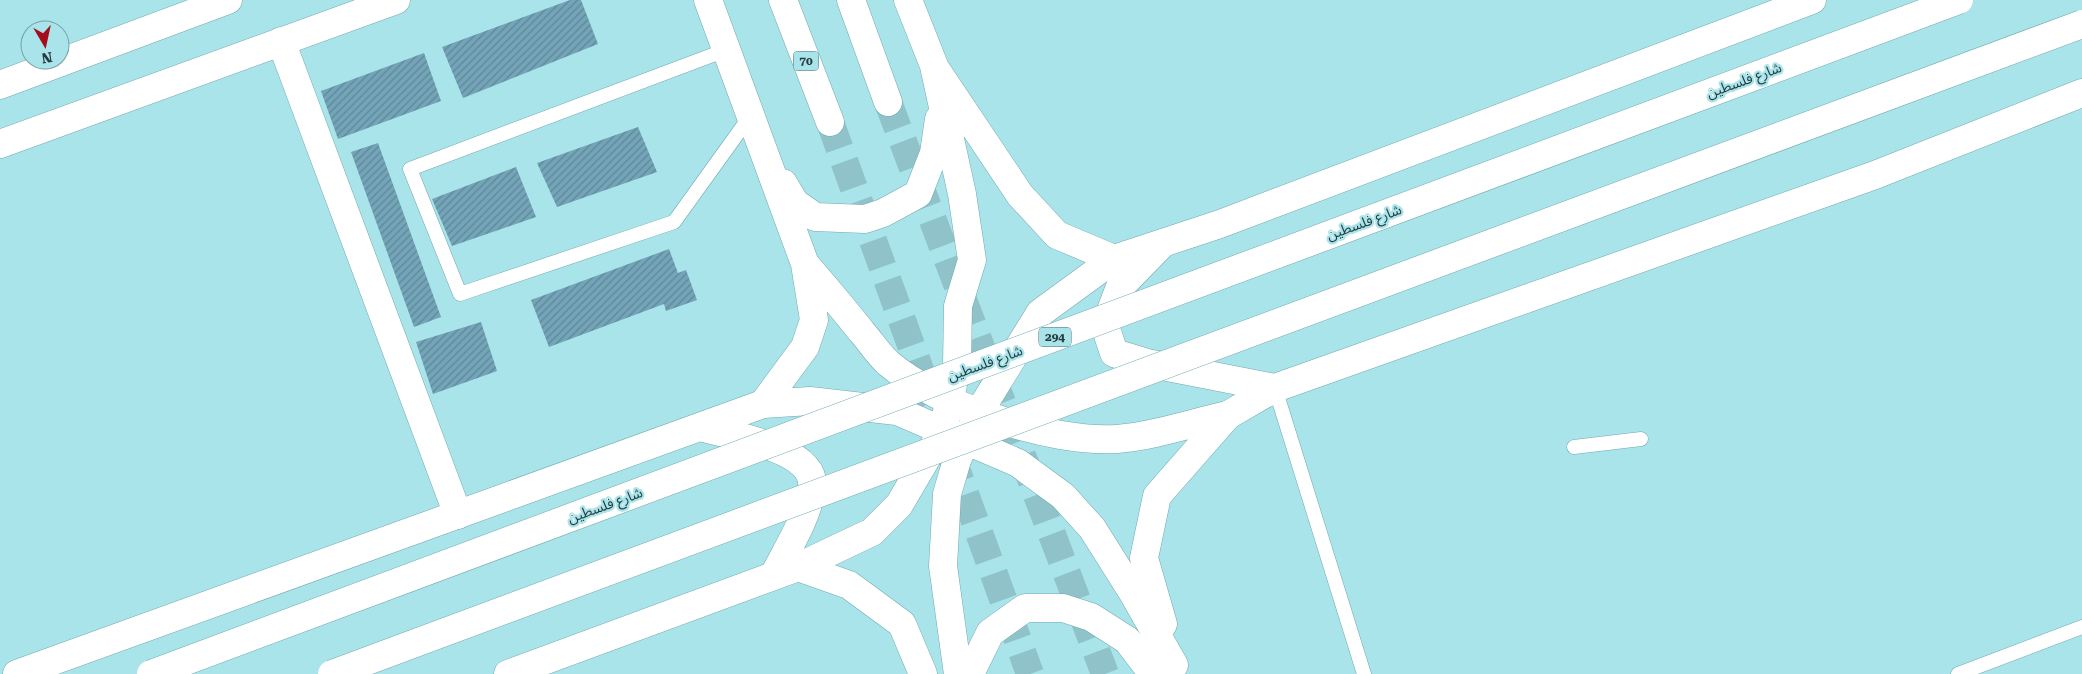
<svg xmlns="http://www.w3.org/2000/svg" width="2082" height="674" font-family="'Roboto Serif','Noto Sans Arabic',serif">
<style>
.building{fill:url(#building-hatch)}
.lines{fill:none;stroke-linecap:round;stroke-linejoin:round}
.highway-tunnel{stroke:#8fc3c9;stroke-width:28;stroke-dasharray:28 14;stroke-linecap:butt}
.lane-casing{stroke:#70a9b0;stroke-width:15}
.street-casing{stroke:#70a9b0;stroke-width:29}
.secondary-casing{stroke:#70a9b0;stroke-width:29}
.primary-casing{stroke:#70a9b0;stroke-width:29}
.highway-casing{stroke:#70a9b0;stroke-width:29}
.lane{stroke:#fff;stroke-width:14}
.street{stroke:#fff;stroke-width:28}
.secondary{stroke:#fff;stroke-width:28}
.primary{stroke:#fff;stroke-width:28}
.highway{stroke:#fff;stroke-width:28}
.primary-bridge-casing{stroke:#70a9b0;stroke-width:29;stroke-linecap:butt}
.primary-bridge{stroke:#fff;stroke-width:28}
.labels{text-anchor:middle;stroke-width:4.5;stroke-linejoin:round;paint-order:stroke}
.shield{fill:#aae4eb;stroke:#4d6f73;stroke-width:1}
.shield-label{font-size:12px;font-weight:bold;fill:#253d3f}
.street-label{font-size:14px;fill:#253d3f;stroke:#aae4eb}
</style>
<defs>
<pattern id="building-hatch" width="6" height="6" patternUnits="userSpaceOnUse" patternTransform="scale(1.25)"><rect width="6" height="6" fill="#73a4b8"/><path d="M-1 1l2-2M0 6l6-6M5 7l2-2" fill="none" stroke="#5e8797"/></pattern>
</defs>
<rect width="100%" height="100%" fill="#aae4eb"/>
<path class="building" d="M570,0H581L598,44L463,98L442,47Z
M424,53L441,101L338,139L321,91Z
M638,127L657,172L557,207L537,163Z
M378,143L441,317L414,327L351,152Z
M516,167L536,217L452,246L432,199Z
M669,249L678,273L686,270L697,300L666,311L664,304L549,347L531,300Z
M481,322L497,371L433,394L416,342Z"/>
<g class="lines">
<path class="highway-tunnel" d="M888,102L1105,674
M830,122L932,403
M951,455L1030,674"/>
<g class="lane-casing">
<path id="lane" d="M726,50L410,169L460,294L674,222L751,115
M1275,388L1364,674
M1574,447L1641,439
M1958,674L2082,627"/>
</g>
<g class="street-casing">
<path id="street" d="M281,41L458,515
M0,85L228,0
M0,144L396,0"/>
</g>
<g class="secondary-casing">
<path id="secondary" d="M1160,246L1120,287L1105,326L1114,353L1147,363L1275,388
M1114,259L1220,224L1812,0
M1228,415L1275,388L1875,175L2082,93
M699,427C726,434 818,448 812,488C807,518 788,548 774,575
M17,674L763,404
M508,674L798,567"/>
</g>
<g class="primary-casing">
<path id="primary" d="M708,0L805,264L814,320L805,347L763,404
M908,0L935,68L1020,195L1057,235L1114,259
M783,183L795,203L815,217L865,219L883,213L918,194L934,153L939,119
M805,264C824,286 843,308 861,331C870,341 878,354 888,363C938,406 1050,443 1117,439C1154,436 1192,423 1228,415
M763,404L810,401L897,411L1018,463L1063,496L1092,528L1133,593L1174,665
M798,567L872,532L899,505L943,430L957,366L958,306L972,260L962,194L934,66
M798,567L849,585L902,624L923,674
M1163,624L1144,558L1157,496L1228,415
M958,674L943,566L947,494L957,460L979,412L1040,313L1114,259
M970,674L990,633L1025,608H1063L1091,617L1127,640L1153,674"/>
</g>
<g class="highway-casing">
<path id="highway" d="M783,0L830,122
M851,0L888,102"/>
</g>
<use href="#lane" class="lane"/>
<use href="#street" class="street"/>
<use href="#secondary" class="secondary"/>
<use href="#primary" class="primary"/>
<use href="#highway" class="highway"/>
<g class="primary-bridge-casing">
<path id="primary-bridge" d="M151,674L1959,0
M332,674L2082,24"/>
</g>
<use href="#primary-bridge" class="primary-bridge"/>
</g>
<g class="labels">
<g class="shield">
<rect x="793.5" y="51.5" width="25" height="19" rx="4"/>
<rect x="1039" y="327.5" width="32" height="19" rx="4"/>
</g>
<g class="shield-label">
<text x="806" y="65">70</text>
<text x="1055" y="341">294</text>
</g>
<g class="street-label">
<text transform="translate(1744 80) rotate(-20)" y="5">شارع فلسطين</text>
<text transform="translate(1364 222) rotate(-20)" y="5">شارع فلسطين</text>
<text transform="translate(985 363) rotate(-20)" y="5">شارع فلسطين</text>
<text transform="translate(605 505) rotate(-20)" y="5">شارع فلسطين</text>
</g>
</g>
<g transform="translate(45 45) rotate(171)"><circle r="24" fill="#aae4eb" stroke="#75a1a6"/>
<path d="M0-4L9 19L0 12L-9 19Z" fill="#a50d1c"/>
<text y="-8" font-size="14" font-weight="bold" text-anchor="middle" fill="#253d3f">N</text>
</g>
</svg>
